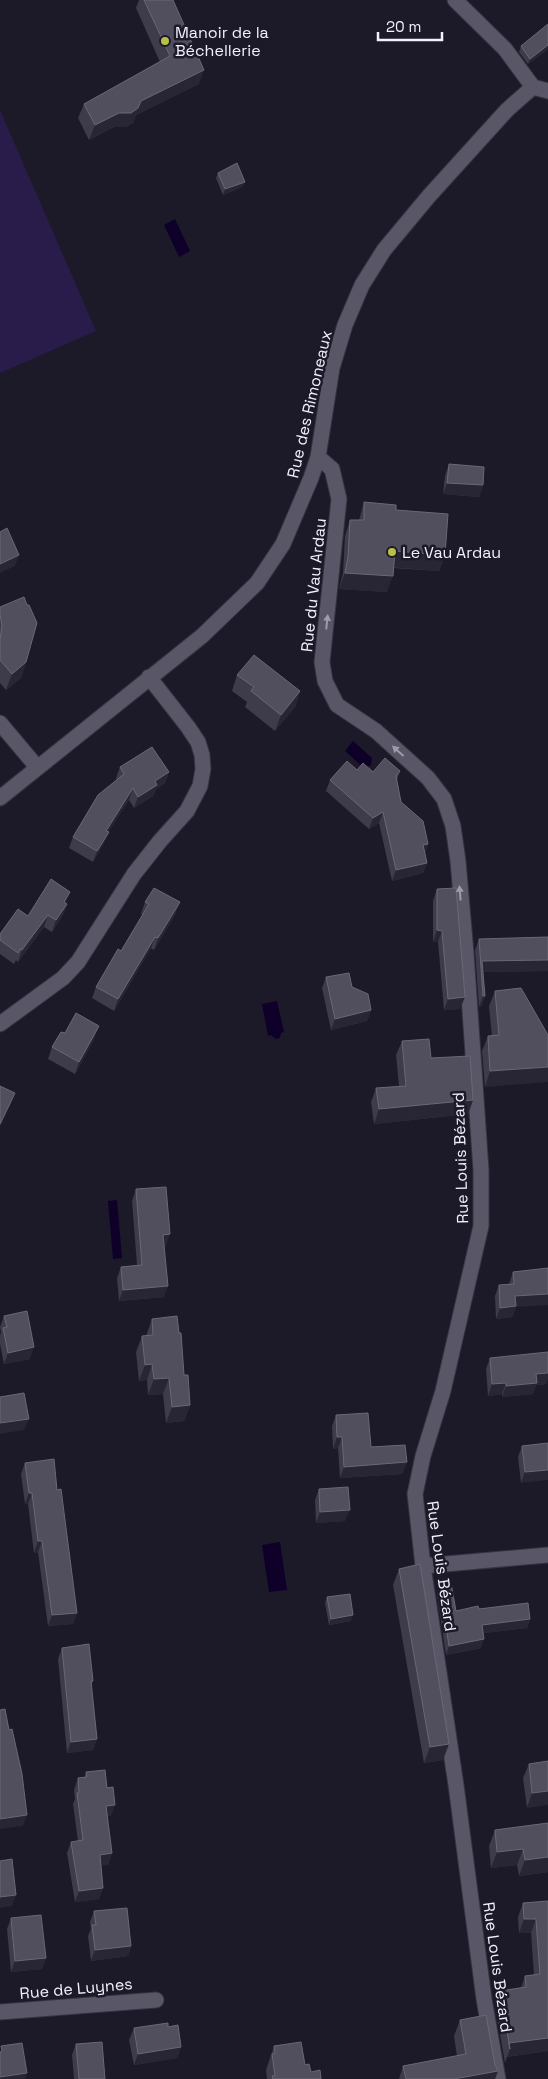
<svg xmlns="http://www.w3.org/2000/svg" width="548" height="2079" font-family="'Space Grotesk',sans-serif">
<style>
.green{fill:#291c4b}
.water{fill:#0e0029}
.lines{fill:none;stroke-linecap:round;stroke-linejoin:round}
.street-casing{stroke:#363440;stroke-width:17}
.street{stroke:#595668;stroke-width:15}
.wall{fill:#3e3b4a}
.shaded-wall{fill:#282535}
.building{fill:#514e5d;stroke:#6a6876}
.oneway{fill:#9e9baa}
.poi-dot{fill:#b8c147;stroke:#1c1a28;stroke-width:2}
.labels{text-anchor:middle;stroke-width:5;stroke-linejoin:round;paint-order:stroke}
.poi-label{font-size:16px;fill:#f2f0fb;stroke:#1c1a28;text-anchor:start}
.street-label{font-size:16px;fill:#f2f0fb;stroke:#1c1a28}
</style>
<rect width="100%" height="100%" fill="#1c1a28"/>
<path class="green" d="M0,110L96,331L0,373Z"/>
<path class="water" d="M175,219L190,251L179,257L164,225Z
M353,741L372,758L371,765L364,768L345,751Z
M277,1001L284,1032L281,1033L280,1038L276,1039L271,1035L268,1036L262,1004Z
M117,1200L122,1258L113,1259L108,1201Z
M280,1542L287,1590L269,1592L262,1545Z"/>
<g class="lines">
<g class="street-casing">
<path id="street" d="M455,0L505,49L533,87
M533,87L548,91
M318,457L332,469L339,499L322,662L325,681L337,705L376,731L428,778L444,799L453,826L458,861L466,953L481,1170V1226L443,1391L423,1456L415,1494L423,1566L456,1785L484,1999L498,2079
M0,723L37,767
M0,798L202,636L257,583L283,544L311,478L318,457L332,368L345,325L362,285L384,250L429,196L507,110L533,87
M0,1024L63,978L78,962L134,874L160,841L187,811L200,786L203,769L202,755L198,742L188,727L149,677
M423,1566L548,1555
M0,2012L156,2000"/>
</g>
<use href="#street" class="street"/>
</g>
<path class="wall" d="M139,0H173L199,84L136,115L133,123L126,127H114L89,140L78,118L84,104L160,62L136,8Z
M548,24V49L528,64L519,52L521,46Z
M218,173L245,182L242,187L223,195L216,178Z
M449,464L483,485L479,497L443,494L445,476Z
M364,502L445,555L439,571L393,568L387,592L339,589L343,573L345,536L350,520H359Z
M0,607L26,662L21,678L6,690L0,683Z
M237,675L300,691L295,707L275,731L245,707L247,702L232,691Z
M120,767L169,772L165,783L156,789L153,796L134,808L129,800L108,832L104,843L93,862L69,848L73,837L117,780L116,778Z
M357,770L373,772L400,771L397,780L401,802L428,844L425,853L427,863L423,873L392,881L379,823L369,829L326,791L330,780Z
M437,889L460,1009L444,1010L438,942H433V901Z
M145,902L176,913L154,950L151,948L114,1011L92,998L96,987L121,951L143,915L141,914Z
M66,903L67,904L63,915L52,932L44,927L18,962L16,960L14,964L0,954V934L28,916Z
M479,939L548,971L483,972L485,996L481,1007H479L475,950Z
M326,977L352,987L371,1010L367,1021L331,1030L322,988Z
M495,991L548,1035L485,1087L482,1051L488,1036H492L489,1006Z
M65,1033L95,1037L75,1074L48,1059L52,1047Z
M402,1041L473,1100L468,1114L374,1124L371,1102L376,1088L399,1086L396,1055Z
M136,1189L166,1246H164V1297L119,1301L117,1278L121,1267L137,1265L132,1201Z
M513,1272L516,1307L512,1317L496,1319L495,1296L499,1285L509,1284Z
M4,1316L30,1359L4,1364L0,1344V1336L1,1332L0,1327Z
M152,1319L179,1333L184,1375L190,1405L184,1421L166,1423L163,1394L148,1395L147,1380L139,1381L136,1352L142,1336H146Z
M548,1355V1378L546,1384L536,1385L533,1394L502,1397V1394L488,1396L486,1369L490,1358Z
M336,1415L371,1447L407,1462L402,1474L340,1478L338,1448L333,1449L332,1426Z
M548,1443L521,1483L518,1457L522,1446Z
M25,1463L57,1490L77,1613L73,1624L48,1626L38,1552L34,1553L28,1504H25L21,1474Z
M319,1489L345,1521L316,1523L315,1500Z
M399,1569L443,1760L424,1763L393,1585Z
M440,1585L456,1611L479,1609L530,1619L527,1628L483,1633L481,1648L446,1655L437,1594Z
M327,1597L351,1621L329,1625L325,1603Z
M62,1648L93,1681L91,1686L97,1739L93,1750L67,1753L58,1659Z
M548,1761L527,1808L523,1778L529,1764Z
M86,1772L111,1816H107L112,1853L108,1865H101L103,1888L99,1899L75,1902L67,1853L71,1842L78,1841L73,1804L75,1799L74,1790L78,1778H84Z
M548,1823V1872L519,1876L517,1865L491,1868L489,1846L495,1830Z
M548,1901V2051L507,2057L505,2063L495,2005L500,1991L521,1988L525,1976L534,1975L531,1933H519L518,1917L523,1903Z
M94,1911L131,1946L128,1956L91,1961L88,1936L91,1929L90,1922Z
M11,1918L46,1958L42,1969L11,1972L7,1929Z
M460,2020L495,2065L498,2071L495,2079H399L403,2066L457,2056L454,2036Z
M168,2027L181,2047L177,2058L134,2065L129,2040L134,2028Z
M76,2044L105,2079H74L72,2055Z
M274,2046L305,2065L311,2072L321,2079H267L266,2070Z"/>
<path class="shaded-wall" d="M548,45V49L528,64L530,59Z
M204,70L199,84L136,115L133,123L126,127H114L89,140L95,125L141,101Z
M245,182L242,187L223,195L225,189Z
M447,483L483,485L479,497L443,494Z
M395,551L445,555L439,571L389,567Z
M19,555L15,566L0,573V564Z
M345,573L393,576L387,592L339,589Z
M26,662L21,678L6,690L12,674Z
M300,691L295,707L275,731L281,715Z
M169,772L165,783L156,789L153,796L134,808L138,797L155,781Z
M133,788L129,800L102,842L106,831Z
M383,812L379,823L369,829L373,818Z
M109,832L104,843L93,862L97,851Z
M428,844L424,855L423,845Z
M427,863L423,873L392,881L396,870Z
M70,892L66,903L60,913L64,902Z
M180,902L176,913L154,950L158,938Z
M67,904L63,915L52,932L56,920Z
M48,915L44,927L18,962L22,950Z
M437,930L442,931L438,942H433Z
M155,937L151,948L114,1011L118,999Z
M548,960V971L481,972L482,961Z
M483,996H485L481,1007H479Z
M465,997L460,1009L444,1010L448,999Z
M371,1010L367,1021L331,1030L335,1019Z
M99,1026L95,1037L75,1074L79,1062Z
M548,1067V1082L485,1087L490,1071Z
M15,1093L11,1104L0,1127V1124Z
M473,1100L468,1114L374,1124L379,1109Z
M170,1234L166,1246H159L163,1235Z
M168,1286L164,1297L119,1301L123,1290Z
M548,1294V1305L516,1307L512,1317L496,1319L500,1308L515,1296Z
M34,1347L30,1359L4,1364L8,1353Z
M152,1364L147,1380L139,1381L145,1365Z
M548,1373V1378L546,1384L536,1385L533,1394L502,1397L506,1386L536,1374Z
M169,1378L163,1394L148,1395L154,1379Z
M506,1383L502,1394L488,1396L492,1384Z
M190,1405L184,1421L166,1423L172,1407Z
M29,1419L24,1430L0,1434V1423Z
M337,1437H342L338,1448L333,1449Z
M407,1462L402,1474L340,1478L344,1467Z
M548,1470V1480L521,1483L525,1472Z
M29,1493H32L28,1504H25Z
M350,1510L345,1521L316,1523L320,1512Z
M38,1541H42L38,1552L34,1553Z
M77,1613L73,1624L48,1626L52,1615Z
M353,1615L351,1621L329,1625L331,1619Z
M530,1619L527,1628L478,1634L482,1625Z
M484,1639L481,1648L446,1655L449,1646Z
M97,1739L93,1750L67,1753L71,1742Z
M449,1744L443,1760L424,1763L430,1747Z
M548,1791V1805L527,1808L532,1793Z
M115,1805L111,1816L102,1817L106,1806Z
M27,1815L23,1826L0,1829V1819Z
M523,1849L517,1865L491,1868L497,1852Z
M112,1853L108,1865L96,1866L100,1855Z
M548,1857V1872L519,1876L525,1860Z
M103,1888L99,1899L75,1902L79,1891Z
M16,1895L12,1906L0,1908V1897Z
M524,1919H536L531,1933H519Z
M131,1946L128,1956L91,1961L95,1950Z
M46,1958L42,1969L11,1972L15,1961Z
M548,2038V2051L507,2057L510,2049L509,2043Z
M181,2047L177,2058L134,2065L138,2054Z
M498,2071L495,2079H454Z
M27,2073L25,2079H0V2077Z"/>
<path class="building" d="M144,0H173L204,70L141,101L138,108L131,113H119L95,125L84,104L170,56Z
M548,24V45L530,59L521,46Z
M237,163L245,182L225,189L218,173Z
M449,464L484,467L483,485L447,483Z
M364,502L396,505V510L448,514L445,555L395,551L393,576L345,573L348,557L350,520H364Z
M7,528L19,555L0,564V532Z
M24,597L27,605H29L37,623L26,662L12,674L0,660V640L2,625L0,615V607Z
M254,655L300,691L281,715L251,691L254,687L237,675Z
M152,747L169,772L155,781L157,785L138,797L133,788L106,831L109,832L97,851L73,837L98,795L124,774L120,767Z
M385,758L400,771L396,776L401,802L423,821L428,844L423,845L427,863L396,870L383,812L373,818L330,780L347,761L357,770L363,763L373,772Z
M51,879L70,892L64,902L67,904L56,920L48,915L22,950L20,949L18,953L0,940V934L18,909L28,916Z
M154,888L180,902L158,938L155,937L118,999L96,987L118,949L121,951L149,904L145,902Z
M456,888L465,997L448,999L442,931L437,930V889Z
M548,937V960L482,961L485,996H483L479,939Z
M349,973L352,987L368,994L371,1010L335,1019L326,977Z
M521,988L548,1035V1067L490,1071L488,1036L499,1035L495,991Z
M76,1013L99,1026L79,1062L52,1047L61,1032L65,1033Z
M429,1039L431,1058L470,1056L473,1100L379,1109L376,1088L406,1086L402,1041Z
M0,1086L15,1093L0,1124Z
M166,1187L170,1234L163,1235L168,1286L123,1290L121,1267L142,1265L136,1189Z
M548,1268V1294L515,1296L516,1306L500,1308L499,1285L514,1284L513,1272Z
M27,1311L34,1347L8,1353L3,1328L7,1327L4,1316Z
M177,1316L179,1333H181L184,1375H188L190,1405L172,1407L169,1378L154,1379L152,1364L145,1365L142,1336L153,1335L152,1319Z
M548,1352V1373L536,1374L537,1383L506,1386V1383L492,1384L490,1358Z
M24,1393L29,1419L0,1423V1397Z
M368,1413L371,1447L405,1445L407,1462L344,1467L342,1437H337L336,1415Z
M548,1443V1470L525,1472L522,1446Z
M54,1459L57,1490L61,1489L77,1613L52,1615L42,1541H38L32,1493H29L25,1463Z
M348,1487L350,1510L320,1512L319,1489Z
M420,1564L449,1744L430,1747L399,1569Z
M451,1583L456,1611L478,1606L479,1609L528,1603L530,1619L482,1625L484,1639L449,1646L440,1585Z
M350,1594L353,1615L331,1619L327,1597Z
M89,1644L93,1681H91L97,1739L71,1742L62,1648Z
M5,1709L9,1730L12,1729L22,1774L27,1815L0,1819V1710Z
M548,1761V1791L532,1793L529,1764Z
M105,1770L107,1788L113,1787L115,1805L106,1806L112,1853L100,1855L103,1888L79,1891L71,1842L83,1840L77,1793L79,1792L78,1778L87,1777L86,1772Z
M548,1823V1857L525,1860L523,1849L497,1852L495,1830Z
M12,1859L16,1895L0,1897V1861Z
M548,1901V2038L509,2043L510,2049L500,1991L526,1987L525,1976L540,1974L536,1919H524L523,1903Z
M127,1908L131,1946L95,1950L92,1925H96L94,1911Z
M41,1915L46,1958L15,1961L11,1918Z
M486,2015L495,2065L498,2071L454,2079H406L403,2066L466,2054L460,2020Z
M168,2023V2027L178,2025L181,2047L138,2054L134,2028Z
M102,2042L105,2079H79L76,2044Z
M301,2042L305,2065L309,2064L311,2072L320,2070L321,2079H273L272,2076H275L272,2054L275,2053L274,2046Z
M22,2043L27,2073L0,2077V2052L2,2051L1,2046Z"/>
<defs><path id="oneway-solid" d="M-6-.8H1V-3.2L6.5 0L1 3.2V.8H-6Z" transform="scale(1.25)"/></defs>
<g class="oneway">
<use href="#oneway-solid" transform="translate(327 622) rotate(-84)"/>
<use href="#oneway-solid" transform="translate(398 751) rotate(-138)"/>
<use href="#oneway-solid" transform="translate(460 893) rotate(-95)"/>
</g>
<g class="poi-dot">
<circle cx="165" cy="41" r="5"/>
<circle cx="392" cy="552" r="5"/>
</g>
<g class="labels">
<g class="poi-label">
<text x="175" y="38">Manoir de la<tspan x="175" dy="18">Béchellerie</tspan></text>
<text x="402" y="558">Le Vau Ardau</text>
</g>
<g class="street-label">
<text transform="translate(309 404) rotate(-77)" y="6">Rue des Rimoneaux</text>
<text transform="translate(313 585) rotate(-84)" y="6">Rue du Vau Ardau</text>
<text transform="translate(460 1158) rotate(-92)" y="6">Rue Louis Bézard</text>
<text transform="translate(442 1566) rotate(82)" y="6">Rue Louis Bézard</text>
<text transform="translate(498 1967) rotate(82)" y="6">Rue Louis Bézard</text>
<text transform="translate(76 1988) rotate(-5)" y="6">Rue de Luynes</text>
</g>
</g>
<path d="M378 32v8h64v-8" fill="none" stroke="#f2f0fb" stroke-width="2.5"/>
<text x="386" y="32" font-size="15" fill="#f2f0fb" stroke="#1c1a28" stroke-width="4" paint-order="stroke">20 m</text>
</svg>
